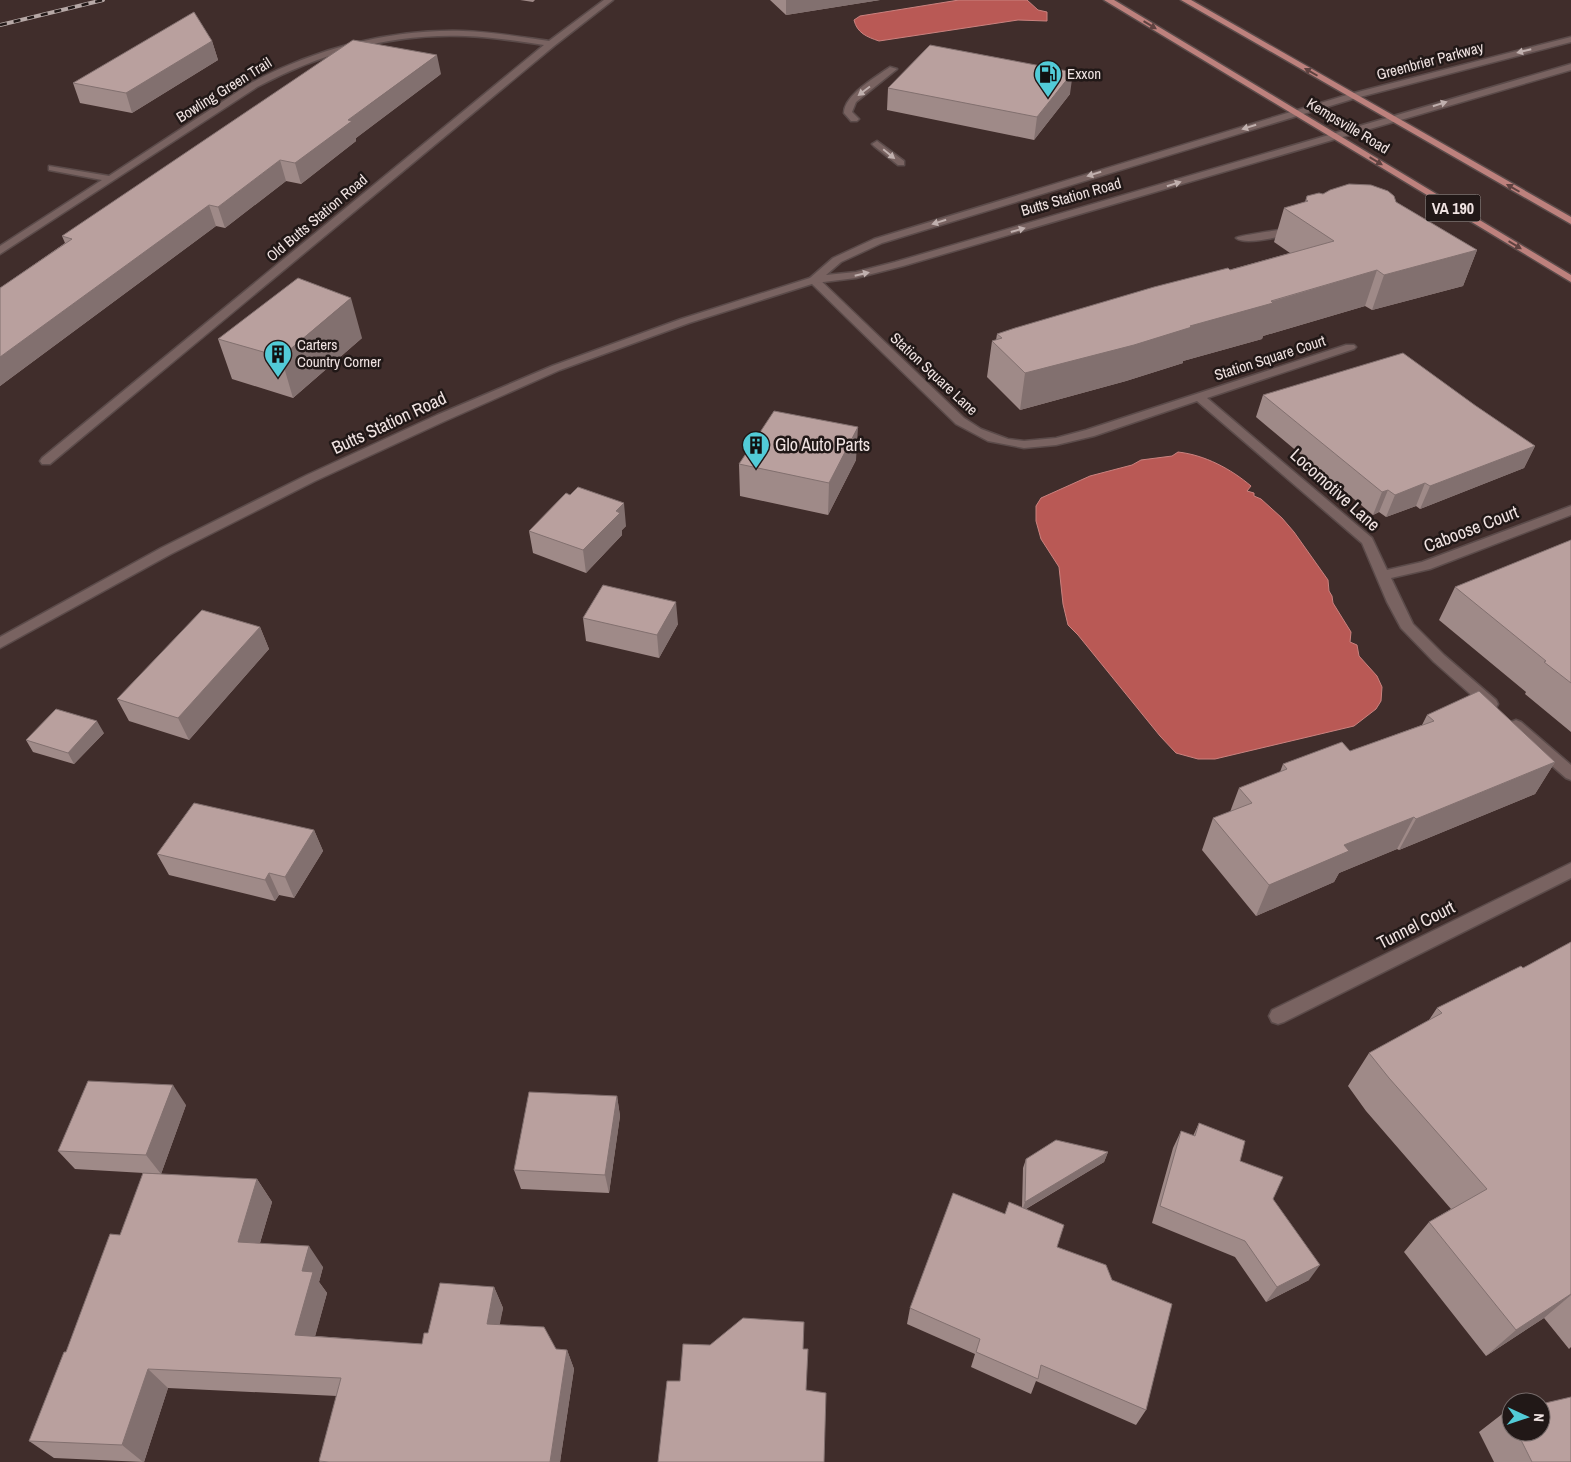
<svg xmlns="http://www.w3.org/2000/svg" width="1571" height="1462" font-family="'Archivo Narrow',sans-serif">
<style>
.water{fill:#b95955;stroke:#ca827f}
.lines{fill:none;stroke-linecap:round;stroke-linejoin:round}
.lane-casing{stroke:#5b4b4a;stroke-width:3}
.street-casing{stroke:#5b4b4a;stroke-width:3}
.secondary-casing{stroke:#5b4b4a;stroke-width:3}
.primary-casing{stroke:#5b4b4a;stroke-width:3}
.lane{fill:#796361;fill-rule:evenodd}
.street{fill:#796361;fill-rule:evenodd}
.secondary{fill:#796361;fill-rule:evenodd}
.primary{fill:#bd817d;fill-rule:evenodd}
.rail-casing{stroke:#b6a8a6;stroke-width:4}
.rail{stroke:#211817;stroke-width:2.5;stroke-dasharray:7;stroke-linecap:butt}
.wall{fill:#9f8a88}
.shaded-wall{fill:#82706f}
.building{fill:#b9a09e;stroke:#82706f}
.oneway{fill:#5f4240}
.oneway2{fill:#c0b0ae}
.labels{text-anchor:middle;stroke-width:5;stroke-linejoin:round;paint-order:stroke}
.far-street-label{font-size:15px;fill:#f0e3e2;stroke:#211817}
.far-poi-label{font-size:15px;fill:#f0e3e2;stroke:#211817;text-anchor:start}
.shield{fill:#211817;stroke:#b2a6a5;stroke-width:1}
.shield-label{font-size:16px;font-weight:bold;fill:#f0e3e2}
.street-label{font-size:18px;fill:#f0e3e2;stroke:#211817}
.poi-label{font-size:18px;fill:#f0e3e2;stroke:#211817;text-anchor:start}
</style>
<rect width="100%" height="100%" fill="#402d2b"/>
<path class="water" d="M959,0H1027L1038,10L1047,12V21L1018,20L879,41C867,37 857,33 854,20L860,16Z
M1178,452C1205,455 1231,469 1251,486L1247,491L1254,493V496L1261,499L1282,518L1294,532L1328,580L1329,591L1332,596L1333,603L1351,632L1350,642L1357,645L1359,656L1377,676L1382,687L1381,701L1376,709L1354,726L1215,759H1198L1176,753L1160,736L1078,635L1068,625L1063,604L1059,567L1041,539L1036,521V506L1041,498L1090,476L1132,465L1141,460L1172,456Z"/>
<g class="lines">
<g class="lane-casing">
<path id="lane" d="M890,67L897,69L856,102L852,112L859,119L857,121H851L844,113C844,95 876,77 890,67Z
M877,141L904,161V165H898L874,146L872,144Z
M1291,228L1295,229V233C1282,236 1245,246 1236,238C1240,235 1281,230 1291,228Z"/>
</g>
<g class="street-casing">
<path id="street" d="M604,0H613L554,46L50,464H42L40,461L42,458L544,45C518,41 492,37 465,36C392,33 321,53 257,87L0,254V246L102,180L49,170V166L109,176L251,83C316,49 388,29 463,31C492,32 521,37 549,41Z
M814,277L818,278L964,418L981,429L1008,439L1024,441L1056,438L1086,430L1346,345H1354L1356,347L1354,349L1207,398L1372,538L1387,570L1422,562L1571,506V515L1430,569L1391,578L1413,624L1444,655L1496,700L1498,704L1496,708L1491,709L1486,708L1434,662L1401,628L1387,602L1362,543L1197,401L1094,436L1056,445L1024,448L988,441L956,424L810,282L809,280L810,278Z
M1516,720L1521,722L1571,765V780L1566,778L1511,730L1509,726L1511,722Z
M1571,863V878L1284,1022L1278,1024L1272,1022L1269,1016L1272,1010Z"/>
</g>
<g class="secondary-casing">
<path id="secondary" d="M1571,37V42L1356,98L882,243L841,262L826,275L856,272L895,262L1571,64V70L903,266L856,278L815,283L689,323L560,370L445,421L315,481L171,554L0,648V637L161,548L307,475L437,415L552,366L681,319L810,278L833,258L874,239L1350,94Z"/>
</g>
<g class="primary-casing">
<path id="primary" d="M1104,0H1114L1571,275V282Z
M1181,0H1191L1571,217V224Z"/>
</g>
<use href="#lane" class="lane"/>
<use href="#street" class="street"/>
<use href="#secondary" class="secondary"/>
<use href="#primary" class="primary"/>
<g class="rail-casing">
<path id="rail" d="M0,25L103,0"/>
</g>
<use href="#rail" class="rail"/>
</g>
<path class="wall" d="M520,0H535L533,2Z
M770,0H880L786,15Z
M212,41L218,60L132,113L80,103L73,83Z
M441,74L356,138V141L301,184L286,181L225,228L216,226L0,386V288L65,243L62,236Z
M888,88L1070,94L1034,140L887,110Z
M1323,194L1396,202L1477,250L1463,286L1372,310L1365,306L1263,336L1262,339L1183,361V363L1126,381L1020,410L987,377L992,341L996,340L997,334L1290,253L1274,242L1284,208L1305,202L1307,196Z
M362,338L293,398L232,379L218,339Z
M1263,395L1476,406L1535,446L1524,468L1420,509L1416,506L1386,517L1379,512L1373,515L1256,417Z
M856,460L828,515L740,496L739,464Z
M626,526L622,530V535L586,573L533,553L529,531Z
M1571,540V732L1525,694L1526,692L1439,620L1455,587Z
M583,618L678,624L659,658L586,641Z
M260,627L269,649L189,740L129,721L117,699Z
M1427,715L1555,762L1535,794L1399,850L1397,849L1339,873L1334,882L1256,916L1202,850L1213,818L1230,812L1239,788L1280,772L1283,764L1350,751L1422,725Z
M104,733L74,764L33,752L26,740Z
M314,830L323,851L294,898L279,895L275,901L169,875L157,854Z
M1571,942V1347L1569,1349L1544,1318L1486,1356L1404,1252L1429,1222L1451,1209L1366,1111L1348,1086L1369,1053L1429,1020L1437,1008L1523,968Z
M617,1096L620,1116L609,1193L521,1189L514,1170Z
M186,1105L161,1174L75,1169L58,1151Z
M1199,1123L1240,1161L1273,1199L1309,1280L1266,1302L1235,1257L1152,1223L1173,1148L1181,1131L1193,1136Z
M1108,1152L1104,1162L1026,1209L1057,1247L1146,1410L1136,1425L1036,1381L1031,1394L971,1367L975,1354L907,1324L910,1308L1005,1214L1022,1207L1023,1168L1026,1159Z
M257,1179L272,1202L260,1243L323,1267L319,1282L327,1293L315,1336L422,1344L428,1333L494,1287L503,1308L499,1325L556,1349L567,1350L574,1369L560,1462H320L319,1461L337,1396L168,1388L144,1462L54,1458L29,1441L66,1352L120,1235Z
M1511,1410V1432H1541L1571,1462H1494L1479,1432L1506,1411Z"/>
<path class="shaded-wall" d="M786,0H880L786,15Z
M212,41L218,60L132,113L126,93Z
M437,55L441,74L356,138V141L301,184L295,163L348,120Z
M1073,72L1070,94L1034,140L1037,117Z
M280,160L286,181L225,228L218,207Z
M209,205L216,226L0,386V357Z
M1477,250L1463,286L1372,310L1384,275Z
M1377,270L1365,306L1263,336L1262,339L1183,361V363L1126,381L1020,410L1025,373L1190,326Z
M351,298L362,338L293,398L281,357Z
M858,427L856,460L828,515L829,483Z
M1535,446L1524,468L1420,509L1430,486Z
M1425,483L1416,506L1386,517L1395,495Z
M1388,490L1379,512L1373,515L1382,492Z
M624,503L626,526L622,530V535L586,573L583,550L616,511Z
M676,602L678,624L659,658L657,635Z
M260,627L269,649L189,740L178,718Z
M97,721L104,733L74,764L68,753Z
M1555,762L1535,794L1399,850L1416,819Z
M1414,817L1397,849L1339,873L1334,882L1256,916L1269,885L1344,845Z
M314,830L323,851L294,898L285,877Z
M269,873L279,895L275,901L265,880Z
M173,1085L186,1105L161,1174L146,1155Z
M617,1096L620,1116L609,1193L605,1175Z
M1108,1152L1104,1162L1022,1211L1025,1202Z
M257,1179L272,1202L254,1263L238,1242Z
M309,1246L323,1267L319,1282L327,1293L310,1355L295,1335L302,1271Z
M1320,1265L1309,1280L1266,1302L1277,1287Z
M494,1287L503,1308L496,1344L487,1324Z
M1571,1294V1295L1544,1318L1486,1356L1516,1330Z
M567,1350L574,1369L560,1462H550Z
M148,1369L168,1388L144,1462H143L122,1445Z"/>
<path class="building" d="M194,12L212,41L126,93L73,83Z
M353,40L437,55L348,120L352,121L295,163L280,160L218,207L209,205L0,357V288L72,239L62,236Z
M930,45L1073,72L1037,117L888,88Z
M1349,184L1371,185L1388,191L1394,196L1396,202L1477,250L1384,275L1377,270L1271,301L1273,303L1190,326L1192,327L1134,345L1025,373L992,341L1002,338L997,334L1015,328L1154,287L1228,268L1230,270L1334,241L1284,208L1308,201L1306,200L1307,196L1319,193L1323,194L1330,190Z
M298,278L351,298L281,357L218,339Z
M1403,353L1476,406L1535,446L1430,486L1425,483L1395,495L1388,490L1382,492L1263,395Z
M774,411L858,427L829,483L739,464Z
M578,487L624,503L616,511L620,513L583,550L529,531L566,493L570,495Z
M1571,540V683L1544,662L1546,661L1455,587Z
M603,585L676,602L657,635L583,618Z
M202,610L260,627L178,718L117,699Z
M1479,691L1555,762L1416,819L1414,817L1344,845L1349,851L1269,885L1213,818L1252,803L1239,788L1287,769L1283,764L1342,742L1350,751L1434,721L1427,715Z
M56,709L97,721L68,753L26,740Z
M194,803L314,830L285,877L269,873L265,880L157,854Z
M1571,942V1294L1516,1330L1429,1222L1487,1189L1389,1078L1369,1053L1442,1013L1437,1008L1521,966L1523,968Z
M88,1081L173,1085L146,1155L58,1151Z
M529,1092L617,1096L605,1175L514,1170Z
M1199,1123L1245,1141L1240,1161L1283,1177L1273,1199L1320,1265L1277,1287L1245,1241L1160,1206L1181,1131L1195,1136Z
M1056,1140L1108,1152L1025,1202L1026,1159Z
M143,1173L257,1179L238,1242L309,1246L302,1271L313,1272L295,1335L422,1344L424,1333H428L440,1283L494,1287L487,1324L544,1327L556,1349L567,1350L550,1462H329L319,1461L341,1378L148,1369L122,1445L29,1441L64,1352H66L110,1234L120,1235Z
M953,1193L1005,1214L1009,1202L1064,1225L1057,1247L1106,1265L1112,1280L1172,1304L1146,1410L1041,1365L1038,1379L976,1352L980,1339L910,1308Z
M743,1318L804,1322L803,1349H808L806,1390L826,1393L824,1462H658L667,1381H680L683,1344L710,1345Z
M1571,1397V1462H1532L1517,1432H1541V1404Z
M1511,1410V1421L1506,1411Z"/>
<defs><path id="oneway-solid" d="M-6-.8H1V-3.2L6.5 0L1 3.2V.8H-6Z" transform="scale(1.25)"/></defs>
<g class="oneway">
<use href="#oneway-solid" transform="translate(1150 25) rotate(31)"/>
<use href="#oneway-solid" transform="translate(1311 72) rotate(-150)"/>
<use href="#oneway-solid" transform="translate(1376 161) rotate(31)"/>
<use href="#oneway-solid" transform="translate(1513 188) rotate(-150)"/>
<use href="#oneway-solid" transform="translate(1515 245) rotate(31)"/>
</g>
<g class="oneway2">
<use href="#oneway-solid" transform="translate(1524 51) rotate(166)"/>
<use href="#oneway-solid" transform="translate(864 91) rotate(143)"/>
<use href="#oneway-solid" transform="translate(1440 104) rotate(-17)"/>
<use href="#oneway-solid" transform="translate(1249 127) rotate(163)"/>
<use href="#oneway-solid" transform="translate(889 154) rotate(39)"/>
<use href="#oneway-solid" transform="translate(1094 174) rotate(163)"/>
<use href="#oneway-solid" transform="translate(1174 184) rotate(-17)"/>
<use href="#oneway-solid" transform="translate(939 222) rotate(163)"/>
<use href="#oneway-solid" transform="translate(1018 230) rotate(-16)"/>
<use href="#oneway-solid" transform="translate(862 274) rotate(-13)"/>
</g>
<defs>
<g id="fuel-pin" transform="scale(1.4375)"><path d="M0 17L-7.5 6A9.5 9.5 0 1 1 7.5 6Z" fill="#52cbd7" stroke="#211817"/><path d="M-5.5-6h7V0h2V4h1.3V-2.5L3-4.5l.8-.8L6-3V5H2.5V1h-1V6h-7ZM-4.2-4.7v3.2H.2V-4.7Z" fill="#111"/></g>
<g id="building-pin" transform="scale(1.4375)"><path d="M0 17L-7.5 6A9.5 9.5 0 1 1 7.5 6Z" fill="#52cbd7" stroke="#211817"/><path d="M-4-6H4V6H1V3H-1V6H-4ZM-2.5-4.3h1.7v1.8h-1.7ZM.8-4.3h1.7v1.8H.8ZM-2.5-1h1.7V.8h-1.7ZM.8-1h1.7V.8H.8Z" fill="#111"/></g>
</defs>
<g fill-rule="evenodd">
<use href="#fuel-pin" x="1048" y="74"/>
<use href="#building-pin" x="278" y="354"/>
<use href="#building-pin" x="756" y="445"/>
</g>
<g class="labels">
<g class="far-street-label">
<text transform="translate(1430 61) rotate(-15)" y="5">Greenbrier Parkway</text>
<text transform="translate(224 90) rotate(-32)" y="5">Bowling Green Trail</text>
<text transform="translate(1348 126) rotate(31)" y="5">Kempsville Road</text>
<text transform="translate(1071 197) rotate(-16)" y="5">Butts Station Road</text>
<text transform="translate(317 218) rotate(-40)" y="5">Old Butts Station Road</text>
<text transform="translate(1270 358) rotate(-18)" y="5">Station Square Court</text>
<text transform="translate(934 374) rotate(43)" y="5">Station Square Lane</text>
</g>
<g class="far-poi-label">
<text x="1067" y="79">Exxon</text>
<text x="297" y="350">Carters<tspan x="297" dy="17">Country Corner</tspan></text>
</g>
<rect class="shield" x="1425.5" y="194.5" width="55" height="27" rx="4"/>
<g class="shield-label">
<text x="1453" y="214">VA 190</text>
</g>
<g class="street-label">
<text transform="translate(389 423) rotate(-25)" y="6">Butts Station Road</text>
<text transform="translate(1335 490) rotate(42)" y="6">Locomotive Lane</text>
<text transform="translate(1471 529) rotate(-21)" y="6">Caboose Court</text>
<text transform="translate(1416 925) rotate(-27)" y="6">Tunnel Court</text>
</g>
<g class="poi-label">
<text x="775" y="451">Glo Auto Parts</text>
</g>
</g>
<g transform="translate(1526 1417) rotate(93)"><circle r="24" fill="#211817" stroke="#746968"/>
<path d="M0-4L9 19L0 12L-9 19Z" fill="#52cbd7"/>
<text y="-8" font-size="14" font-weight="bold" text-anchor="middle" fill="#f0e3e2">N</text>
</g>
</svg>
